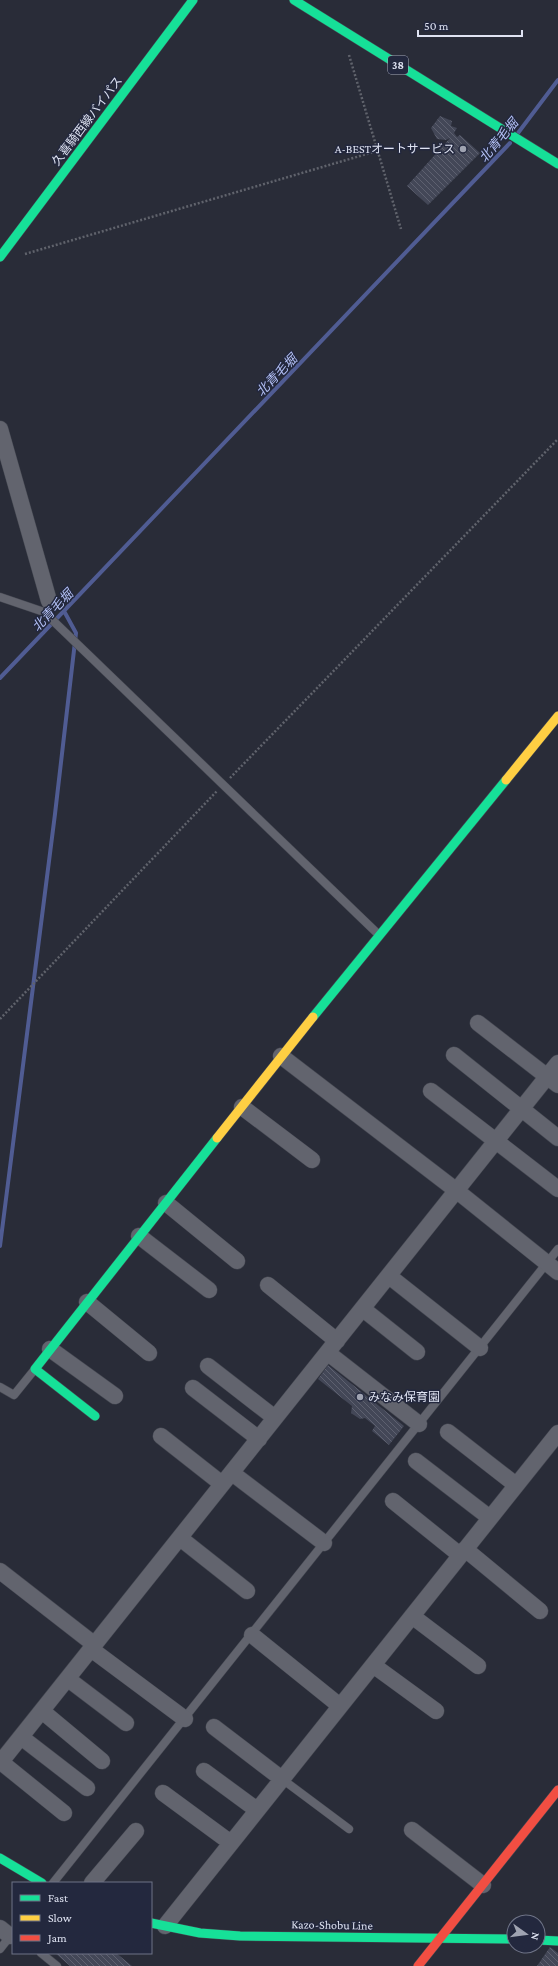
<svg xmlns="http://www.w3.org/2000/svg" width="558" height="1966" font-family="'Crimson Pro','Noto Sans JP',serif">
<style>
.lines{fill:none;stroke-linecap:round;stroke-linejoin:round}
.stream{stroke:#505c93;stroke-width:4}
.building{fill:url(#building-back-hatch)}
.lane-casing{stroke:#444751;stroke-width:9}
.street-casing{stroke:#444751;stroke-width:17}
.fast-casing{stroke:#444751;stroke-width:10}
.slow-casing{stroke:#444751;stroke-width:10}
.jam-casing{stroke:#444751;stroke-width:10}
.path{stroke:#60636c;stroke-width:2.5;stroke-dasharray:2 2;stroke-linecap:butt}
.lane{stroke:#62646e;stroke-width:8}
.street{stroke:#62646e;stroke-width:16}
.fast{stroke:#16e098;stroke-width:9}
.slow{stroke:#ffcf43;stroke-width:9}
.jam{stroke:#f24e42;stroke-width:9}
.poi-dot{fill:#9fa3b1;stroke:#23283e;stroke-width:1.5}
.labels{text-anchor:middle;stroke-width:3;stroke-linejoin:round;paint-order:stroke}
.shield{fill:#23283e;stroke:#a7abbc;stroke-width:1}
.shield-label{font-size:11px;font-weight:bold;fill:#dfe3f2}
.street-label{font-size:12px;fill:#dfe3f2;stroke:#23283e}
.poi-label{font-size:12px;fill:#dfe3f2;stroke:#23283e;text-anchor:end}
.water-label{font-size:13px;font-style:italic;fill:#b3c0f5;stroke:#23283e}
</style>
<defs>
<pattern id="building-back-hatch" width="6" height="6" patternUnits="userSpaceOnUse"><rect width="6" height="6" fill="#434757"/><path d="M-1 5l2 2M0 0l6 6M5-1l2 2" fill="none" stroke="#5e6170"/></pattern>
</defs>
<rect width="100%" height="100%" fill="#292c38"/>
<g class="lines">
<path class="stream" d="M518,133L558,80
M0,678L510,143
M0,1246L55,814L76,633L64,611"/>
</g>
<path class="building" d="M440,116L452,121L451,126L457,128L454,133L457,137L460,135L480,153L428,205L407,186L450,138L446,140L437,139L431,128Z
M328,1365L404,1426L389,1445L372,1431L375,1426L365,1418L360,1419L351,1413L352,1406L318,1379Z
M550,1947L558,1953V1966H537Z
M55,1953H116L132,1966H70Z"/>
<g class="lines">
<g class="lane-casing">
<path id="lane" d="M0,597L44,612L379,935
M0,1387L14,1395L35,1369
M282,1779L349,1829
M53,1883L558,1249
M0,1949L11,1935
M41,1953L57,1966"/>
</g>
<g class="street-casing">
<path id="street" d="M0,429L49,601
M478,1023L558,1085
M454,1055L558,1138
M281,1056L457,1191L558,1272
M431,1091L558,1189
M242,1107L312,1160
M166,1203L237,1261
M139,1236L209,1290
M389,1276L480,1348
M268,1285L337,1341
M87,1302L149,1353
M363,1309L417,1352
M50,1349L115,1396
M328,1353L419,1424
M208,1366L275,1418
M193,1388L259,1439
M448,1432L516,1485
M161,1436L222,1484
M416,1461L490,1518
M232,1473L324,1543
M393,1501L460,1555
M180,1538L247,1591
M465,1549L540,1611
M0,1571L95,1645
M412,1616L478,1666
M252,1635L340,1706
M91,1649L185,1719
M373,1665L436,1711
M68,1679L126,1723
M42,1711L102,1761
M214,1727L282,1779
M21,1737L87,1788
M1,1762L64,1813
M0,1763L558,1063
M204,1771L257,1810
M163,1793L231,1843
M412,1830L483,1885
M92,1883L136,1831
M165,1926L558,1433
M0,1928L10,1936"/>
</g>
<g class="fast-casing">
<path id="fast" d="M294,0L558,164
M0,257L193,0
M313,1017L506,780
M95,1416L35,1369L217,1138
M0,1858L42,1883
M151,1923L200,1933L240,1936L514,1939
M538,1940L558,1941"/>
</g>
<g class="slow-casing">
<path id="slow" d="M506,780L558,716
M217,1138L313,1017"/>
</g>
<g class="jam-casing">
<path id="jam" d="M418,1966L558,1790"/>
</g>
<path class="path" d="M349,55L401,229
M25,254L377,151
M230,778L558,439
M0,1019L217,791"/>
<use href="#lane" class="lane"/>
<use href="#street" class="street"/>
<use href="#fast" class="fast"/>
<use href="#slow" class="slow"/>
<use href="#jam" class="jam"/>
</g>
<g class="poi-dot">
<circle cx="463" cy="149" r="4"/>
<circle cx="360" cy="1397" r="4"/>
</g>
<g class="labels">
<rect class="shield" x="388" y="56" width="20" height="18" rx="3"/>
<g class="shield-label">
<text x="398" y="69">38</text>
</g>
<g class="street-label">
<text transform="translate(87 121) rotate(-53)" y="4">久喜騎西線バイパス</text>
<text transform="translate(332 1925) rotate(1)" y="4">Kazo-Shobu Line</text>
</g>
<g class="poi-label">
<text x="455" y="153">A-BESTオートサービス</text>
<text x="368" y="1401" text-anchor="start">みなみ保育園</text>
</g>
<g class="water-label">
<text transform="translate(498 140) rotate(-50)" y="5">北青毛堀</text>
<text transform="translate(276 375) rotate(-46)" y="5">北青毛堀</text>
<text transform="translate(52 610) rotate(-46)" y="5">北青毛堀</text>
</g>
</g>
<rect x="12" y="1882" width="140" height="72" fill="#23283e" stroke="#6e7386"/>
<rect x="20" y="1895" width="20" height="6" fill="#16e098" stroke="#6e7386"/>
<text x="48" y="1902" font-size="12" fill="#dfe3f2">Fast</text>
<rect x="20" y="1915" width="20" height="6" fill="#ffcf43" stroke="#6e7386"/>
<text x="48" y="1922" font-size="12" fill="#dfe3f2">Slow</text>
<rect x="20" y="1935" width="20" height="6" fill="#f24e42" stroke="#6e7386"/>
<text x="48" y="1942" font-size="12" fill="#dfe3f2">Jam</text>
<g transform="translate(526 1934) rotate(104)"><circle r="19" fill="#23283e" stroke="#6e7386"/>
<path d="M0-3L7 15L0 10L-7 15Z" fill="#9fa3b1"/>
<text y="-6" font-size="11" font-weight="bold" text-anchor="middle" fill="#dfe3f2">N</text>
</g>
<path d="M418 30v6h104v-6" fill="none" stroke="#dfe3f2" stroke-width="2"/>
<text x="424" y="30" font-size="12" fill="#dfe3f2" stroke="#23283e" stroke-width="3" paint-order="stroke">50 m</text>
</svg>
